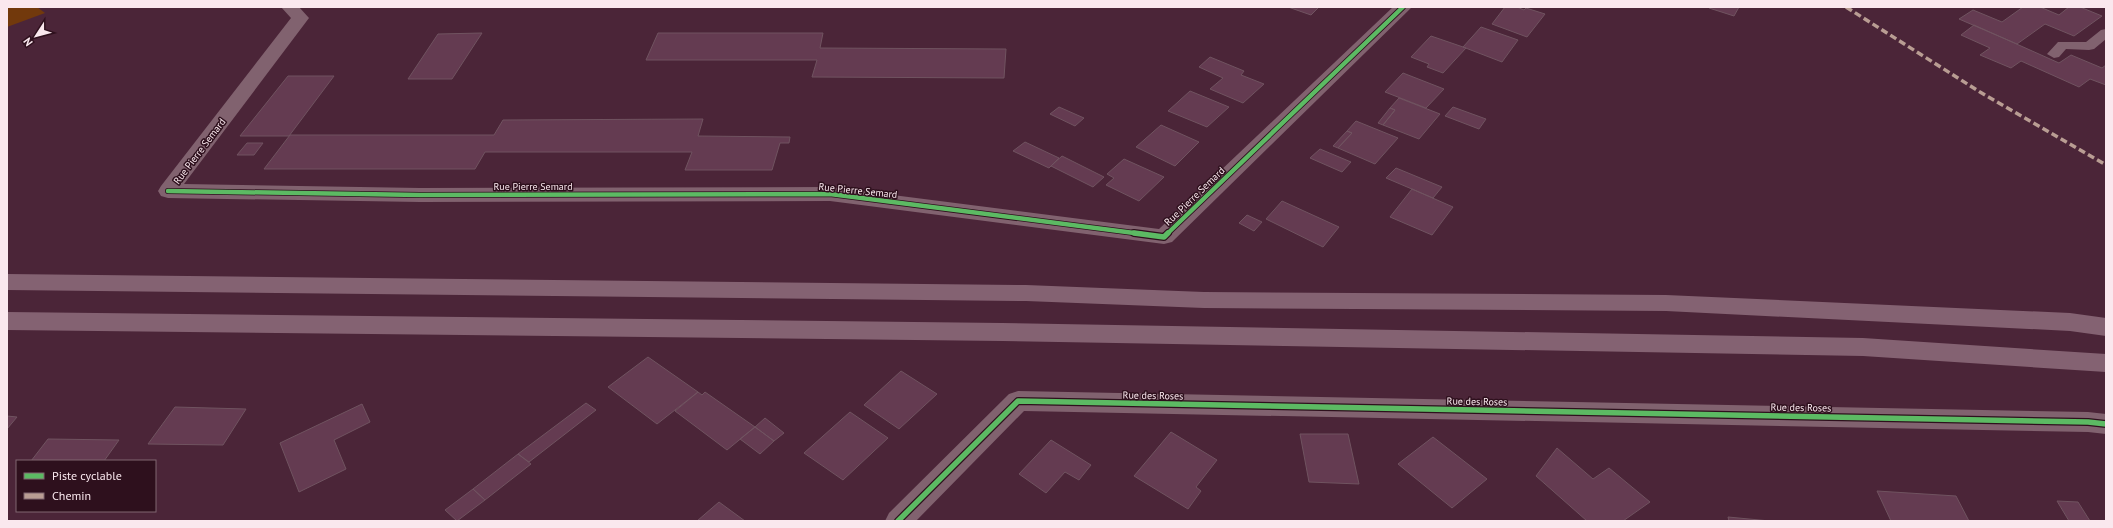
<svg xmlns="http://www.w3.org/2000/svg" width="2113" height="528" font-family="'PT Sans',sans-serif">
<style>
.green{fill:#72390c}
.building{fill:#643b51;stroke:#705360}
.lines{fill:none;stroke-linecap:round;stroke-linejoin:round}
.service{fill:#81626f;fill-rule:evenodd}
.minor{fill:#81626f;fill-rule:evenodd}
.trunk{fill:#846272;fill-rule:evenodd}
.quiet{stroke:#b99d93;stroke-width:3.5;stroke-dasharray:7 3.5;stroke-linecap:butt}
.cycleway-far1-casing{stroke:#2e101d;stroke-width:6}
.cycleway-casing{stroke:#2e101d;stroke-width:8}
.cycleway-far1{stroke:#5cba63;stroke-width:4.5}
.cycleway{stroke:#5cba63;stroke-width:5.5}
.labels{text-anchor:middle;stroke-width:3;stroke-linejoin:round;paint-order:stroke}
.street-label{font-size:10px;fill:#fae8ee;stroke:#2e101d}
</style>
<rect width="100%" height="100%" fill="#4b2538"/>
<path class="green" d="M7,7H37L45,13L7,27Z"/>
<path class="building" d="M1288,7H1319L1311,15Z
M1505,7H1517L1524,10L1526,8L1545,14L1527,37L1492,24Z
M1710,7H1739L1734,16L1709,8Z
M2023,7H2040L2059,15L2069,7H2080L2102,16L2074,36L2045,24L2017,44L1959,19L1973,10L2002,22Z
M1974,25L2059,63L2071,55L2102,68L2106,65V85L2090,79L2079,87L2021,61L2011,68L1980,55L1990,48L1961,35Z
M1481,27L1518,40L1502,62L1463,47Z
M482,33L452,79H408L438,34Z
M658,33H823L820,48L1006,49L1004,78L812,77L817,60H646Z
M1431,36L1466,48L1443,73L1427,67L1429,64L1411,57Z
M1210,57L1244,71L1241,75L1264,84L1243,103L1210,89L1223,78L1199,67Z
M1403,73L1444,89L1426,108L1385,92Z
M288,76H334L289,136H240Z
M1190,91L1229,107L1207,127L1168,111Z
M1399,98L1440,114L1419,139L1383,125L1395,110L1390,108Z
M1059,107L1084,118L1075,126L1050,114Z
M1453,107L1486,119L1479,129L1445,116Z
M1390,108L1395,110L1383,125L1378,123Z
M703,119L698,136L790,137L789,143H780L772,170H685L692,152H485L475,169H264L290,135H494L503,120Z
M1356,121L1398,138L1375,164L1338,148L1352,133L1347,131Z
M1161,125L1199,142L1175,166L1136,147Z
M1347,131L1352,133L1338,148L1333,146Z
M1025,142L1059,158L1049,168L1013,151Z
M247,143H263L254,155H237Z
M1320,149L1351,162L1342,172L1310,158Z
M1062,156L1104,177L1093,187L1051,166Z
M1124,159L1164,177L1139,201L1106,185L1114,178L1107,174Z
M1396,168L1442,187L1433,198L1386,178Z
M1412,189L1453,207L1432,235L1390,217Z
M1282,201L1339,227L1323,247L1266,219Z
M1247,215L1262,222L1254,231L1239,223Z
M648,357L698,392L657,424L608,387Z
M901,371L937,394L899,429L864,405Z
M698,392L702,395L705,392L755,427L727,450L675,411Z
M586,403L596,410L529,462L518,454Z
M362,404L370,422L334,440L346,469L299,492L280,443Z
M175,407L246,409L223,445L148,444Z
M850,412L888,438L843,480L804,453Z
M7,416L17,417L7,429Z
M765,418L784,433L774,441L755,427Z
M755,427L774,441L760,454L740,439Z
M1171,432L1217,460L1196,487L1201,491L1188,509L1134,476Z
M1300,434H1348L1359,484L1309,482Z
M1433,437L1487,479L1452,508L1398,464Z
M48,439L119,440L104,461H31Z
M1051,440L1091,465L1079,480L1065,472L1046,493L1019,474Z
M1557,448L1593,479L1609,468L1650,502L1623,521H1587L1536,476Z
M518,454L531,464L485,500L473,489Z
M473,489L485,500L457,521L445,510Z
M1877,491L1956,496L1969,521H1891Z
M2057,501L2078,502L2090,521H2069Z
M719,502L745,521H697Z
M1728,517L1770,521H1729Z"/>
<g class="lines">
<path class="service" d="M2106,29V39L2094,49L2089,50L2066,49L2059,57L2054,58L2047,54L2058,42H2086L2101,30Z"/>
<path class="minor" d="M281,7H299L309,18L184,184L420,188L830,187L1159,229L1393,7H1412L1172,242L1164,244L830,201L420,202L168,198L161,196L158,191L161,186L291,18Z
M1018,391L2088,412L2106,414V434L2088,432L1024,411L916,521H885L889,513L1009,394Z"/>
<path class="trunk" d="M7,274L1026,285L1204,292L1666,295L2070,313L2106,318V336L2070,331L1666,311L1204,308L1026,301L7,290Z
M7,312L1002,323L1863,338L2106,354V372L1863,356L1002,341L7,330Z"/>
<path class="quiet" d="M1846,7L1980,92L2106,165"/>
<g class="cycleway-far1-casing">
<path id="cycleway-far1" d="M168,191L420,195L830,194L1142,234
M1167,234L1403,7"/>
</g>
<g class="cycleway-casing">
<path id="cycleway" d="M1134,233L1164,237L1168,233
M898,521L1018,401L2088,422L2106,424"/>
</g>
<use href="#cycleway-far1" class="cycleway-far1"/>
<use href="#cycleway" class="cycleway"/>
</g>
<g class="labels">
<g class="street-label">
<text transform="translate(199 151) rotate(-53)" y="4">Rue Pierre Semard</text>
<text x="533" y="190">Rue Pierre Semard</text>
<text transform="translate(858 190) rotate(6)" y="4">Rue Pierre Semard</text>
<text transform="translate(1194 196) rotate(-44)" y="4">Rue Pierre Semard</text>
<text transform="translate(1153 395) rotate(1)" y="4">Rue des Roses</text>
<text transform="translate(1477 401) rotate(1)" y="4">Rue des Roses</text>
<text transform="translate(1801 407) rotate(1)" y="4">Rue des Roses</text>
</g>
</g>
<rect width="2113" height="528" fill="none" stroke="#fae8ee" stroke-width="16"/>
<rect x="16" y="460" width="140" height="52" fill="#2e101d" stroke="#806671"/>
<rect x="24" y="473" width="20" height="6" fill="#5cba63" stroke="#806671"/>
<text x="52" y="480" font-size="12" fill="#fae8ee">Piste cyclable</text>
<rect x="24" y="493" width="20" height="6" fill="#b99d93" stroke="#806671"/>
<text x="52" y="500" font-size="12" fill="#fae8ee">Chemin</text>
<g transform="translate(36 36) rotate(234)" stroke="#2e101d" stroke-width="3" paint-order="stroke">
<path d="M0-3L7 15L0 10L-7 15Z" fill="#fae8ee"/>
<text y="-6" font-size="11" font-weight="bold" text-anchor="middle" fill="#fae8ee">N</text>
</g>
</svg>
